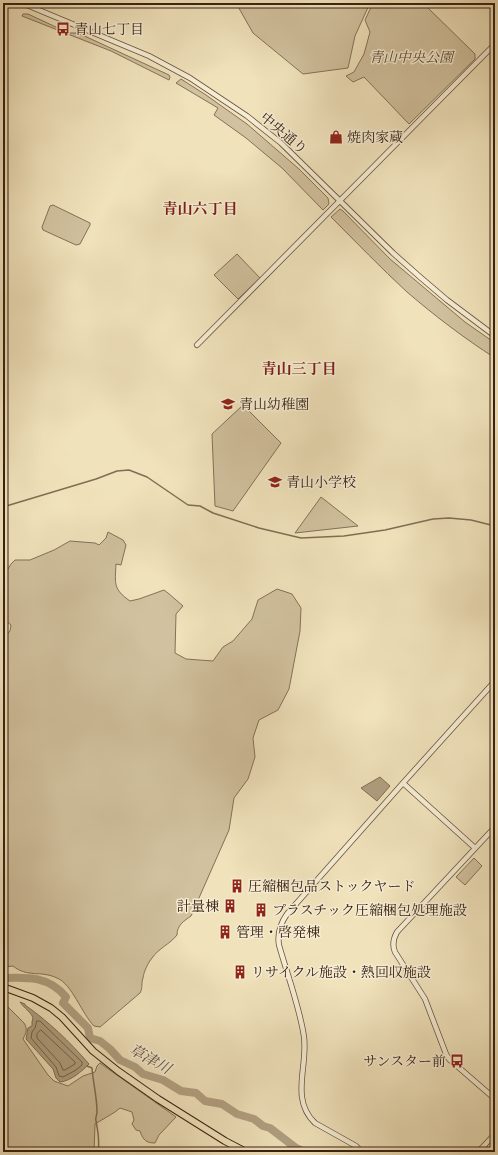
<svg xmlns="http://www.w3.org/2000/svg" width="498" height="1155" font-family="Cardo,'Noto Serif JP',serif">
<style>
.green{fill:#d1c19e;stroke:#847158}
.water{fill:#b1a081;stroke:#816d54}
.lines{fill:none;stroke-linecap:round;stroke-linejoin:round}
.shore{stroke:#746049;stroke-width:1}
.stream{stroke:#816d54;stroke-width:1.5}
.river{stroke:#b1a081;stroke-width:8}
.minor-casing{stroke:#66513c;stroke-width:6}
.major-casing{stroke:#382111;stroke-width:8}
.minor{stroke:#f5ecd3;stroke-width:4.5}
.major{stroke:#f0e2bb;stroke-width:6}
.labels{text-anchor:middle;stroke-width:3;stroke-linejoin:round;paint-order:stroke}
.poi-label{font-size:14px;fill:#382111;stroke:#f5ecd3;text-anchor:start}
.park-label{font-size:14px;font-style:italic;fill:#5e4934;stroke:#f5ecd3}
.street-label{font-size:14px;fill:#382111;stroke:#f5ecd3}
.neighbourhood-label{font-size:15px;font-weight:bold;fill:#7a1f14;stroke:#f5ecd3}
.water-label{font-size:15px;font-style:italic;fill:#624d38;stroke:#f5ecd3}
</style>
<rect width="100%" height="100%" fill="#f0e2bb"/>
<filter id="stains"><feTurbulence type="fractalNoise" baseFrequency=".005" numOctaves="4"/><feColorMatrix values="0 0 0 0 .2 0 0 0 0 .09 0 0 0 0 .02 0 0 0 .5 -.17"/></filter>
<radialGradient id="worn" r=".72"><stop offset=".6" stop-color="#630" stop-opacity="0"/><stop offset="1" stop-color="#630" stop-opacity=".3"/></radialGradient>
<path class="green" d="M236,3H370L355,36L348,68L303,74L253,33Z
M373,3H423L475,54V59L409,124L364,77L353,82L346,76L354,72L364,54L370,32L365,20Z
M23,14H28L58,28L70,33H78L169,75L170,77L169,80L111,51L22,16Z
M181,79L206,95L247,124L299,169L328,198L329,204L323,210L282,168L246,138L214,115L218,108L176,83Z
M53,205L90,223V225L80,244L76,245L43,230L42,227L50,206Z
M340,209L343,211L390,259L465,322L495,343V358C464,338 435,316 407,292C381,268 356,242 331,217Z
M237,254L260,278L238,299L214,275Z
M243,405L281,443L233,511L215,506L212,434Z
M321,497L358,526L295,533Z
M108,532L123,540L126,545L121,565L116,564C115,584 113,589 130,601L139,599L164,590L168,593L183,606L176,614L175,653L186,659L213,661L223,647L233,641L252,619L258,600L277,589L292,594L301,608L300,631L289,689L278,710L259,720L253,738L255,757L248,779L234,798L229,830L191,916C184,921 177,925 177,935C170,944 159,948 152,958C148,963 144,971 143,978C141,983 143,988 140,993L100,1027L94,1026C82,1014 72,984 57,978C40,970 28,978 13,966L3,967V639L10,631L11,625L5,620L7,614L3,605V573L6,572L11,564L15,560H30L54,550L70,541L95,543L99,545L106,538Z
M474,858L482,866L465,885L456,877Z
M3,1002L24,1023C28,1029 26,1033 23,1039L48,1075L54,1081L68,1086L83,1076L95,1072L97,1066L100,1063L176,1117L159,1135L155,1143C146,1143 143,1140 140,1131L136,1130L132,1124L134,1120L132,1112L120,1108L115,1112L95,1124L94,1152H3Z"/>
<path class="water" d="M380,777L390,786L377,801L361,788Z
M20,1002L25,1004V1005C48,1021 70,1042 89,1064C82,1071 71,1081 60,1082L56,1078L53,1069L26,1039L28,1028L32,1026V1022L33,1018C31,1012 24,1008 20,1002Z"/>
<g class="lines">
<path class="shore" d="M37,1021H40L82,1062V1065L76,1070L63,1077L59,1076L56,1067L31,1038L32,1032L35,1028Z
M41,1030L75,1062V1064L65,1070H63L60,1063L37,1038V1034Z"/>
<path class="stream" d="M3,507L96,479L117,471L129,470L147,477L188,505L200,506L213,513L259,528L301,538L344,536L385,530L433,519L449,518L471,520L495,526
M87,1066L92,1068C93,1082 97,1097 97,1112C97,1115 95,1118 96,1121C98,1131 100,1141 98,1152"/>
<path class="river" d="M3,978C28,977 49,976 66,997L63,1003L88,1028L90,1038L100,1041L110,1049L120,1060L135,1067L143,1074L163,1080L181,1091L196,1093L205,1101L222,1104L237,1114L254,1119L263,1126L270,1128L296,1148L305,1152"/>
<g class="minor-casing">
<path id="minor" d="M22,3L149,56L190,78L247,116L281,143L393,253L420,277L447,300L495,336
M197,345L495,44
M403,783L475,848
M495,827L397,932C393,939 392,945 395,952L425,999L446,1054L449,1059L495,1099
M362,1152L356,1146L315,1123C290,1099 308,1067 304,1037C300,1008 287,974 279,945C277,933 280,924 287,914L403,783L495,681
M478,1152L495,1134"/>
</g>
<g class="major-casing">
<path id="major" d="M3,987L33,998L51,1008L62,1017L93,1051L118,1071L158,1099L225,1141L246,1152"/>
</g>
<use href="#minor" class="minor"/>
<use href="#major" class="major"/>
</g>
<defs>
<g id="bus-bare" transform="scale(1.08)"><path d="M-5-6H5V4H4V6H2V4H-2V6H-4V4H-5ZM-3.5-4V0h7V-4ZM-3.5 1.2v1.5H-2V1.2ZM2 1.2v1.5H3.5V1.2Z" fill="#8f2418" stroke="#f5ecd3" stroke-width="2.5" paint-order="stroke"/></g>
<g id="shop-bare" transform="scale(1.08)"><path d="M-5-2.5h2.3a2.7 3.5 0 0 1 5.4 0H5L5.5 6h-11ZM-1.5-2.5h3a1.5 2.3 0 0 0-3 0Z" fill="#8f2418" stroke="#f5ecd3" stroke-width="2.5" paint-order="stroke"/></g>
<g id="school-bare" transform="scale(1.08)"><path d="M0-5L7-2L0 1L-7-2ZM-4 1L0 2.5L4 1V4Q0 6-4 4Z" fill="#8f2418" stroke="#f5ecd3" stroke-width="2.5" paint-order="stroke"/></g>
<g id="building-bare" transform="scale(1.08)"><path d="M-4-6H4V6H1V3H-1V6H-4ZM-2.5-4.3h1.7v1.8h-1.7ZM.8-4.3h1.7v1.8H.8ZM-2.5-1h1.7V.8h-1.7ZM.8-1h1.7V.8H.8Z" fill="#8f2418" stroke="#f5ecd3" stroke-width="2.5" paint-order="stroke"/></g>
</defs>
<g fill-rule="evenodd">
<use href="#bus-bare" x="63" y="29"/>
<use href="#shop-bare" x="336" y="137"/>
<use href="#school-bare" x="228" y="404"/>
<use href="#school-bare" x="275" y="482"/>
<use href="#building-bare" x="237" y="886"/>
<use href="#building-bare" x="230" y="906"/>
<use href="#building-bare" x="261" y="910"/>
<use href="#building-bare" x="225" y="932"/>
<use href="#building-bare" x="240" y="972"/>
<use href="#bus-bare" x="457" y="1061"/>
</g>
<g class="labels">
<g class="poi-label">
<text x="74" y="34">青山七丁目</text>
<text x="347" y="142">焼肉家蔵</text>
<text x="239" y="409">青山幼稚園</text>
<text x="286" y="487">青山小学校</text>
<text x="248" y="891">圧縮梱包品ストックヤード</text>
<text x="219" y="911" text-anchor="end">計量棟</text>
<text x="272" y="915">プラスチック圧縮梱包処理施設</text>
<text x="236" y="937">管理・啓発棟</text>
<text x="251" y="977">リサイクル施設・熱回収施設</text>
<text x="446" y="1066" text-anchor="end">サンスター前</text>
</g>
<g class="park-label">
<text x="411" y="62">青山中央公園</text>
</g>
<g class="street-label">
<text transform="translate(284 133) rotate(40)" y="5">中央通り</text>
</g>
<g class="neighbourhood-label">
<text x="200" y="214">青山六丁目</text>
<text x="299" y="374">青山三丁目</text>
</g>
<g class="water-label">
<text transform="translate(150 1059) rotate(29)" y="5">草津川</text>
</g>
</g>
<rect width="498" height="1155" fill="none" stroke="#f0e2bb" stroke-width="16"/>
<rect x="4" y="4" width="490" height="1147" fill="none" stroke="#382111" stroke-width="2"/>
<rect x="8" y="8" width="482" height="1139" fill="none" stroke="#382111"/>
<rect width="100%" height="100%" filter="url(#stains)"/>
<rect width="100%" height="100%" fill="url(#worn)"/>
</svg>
